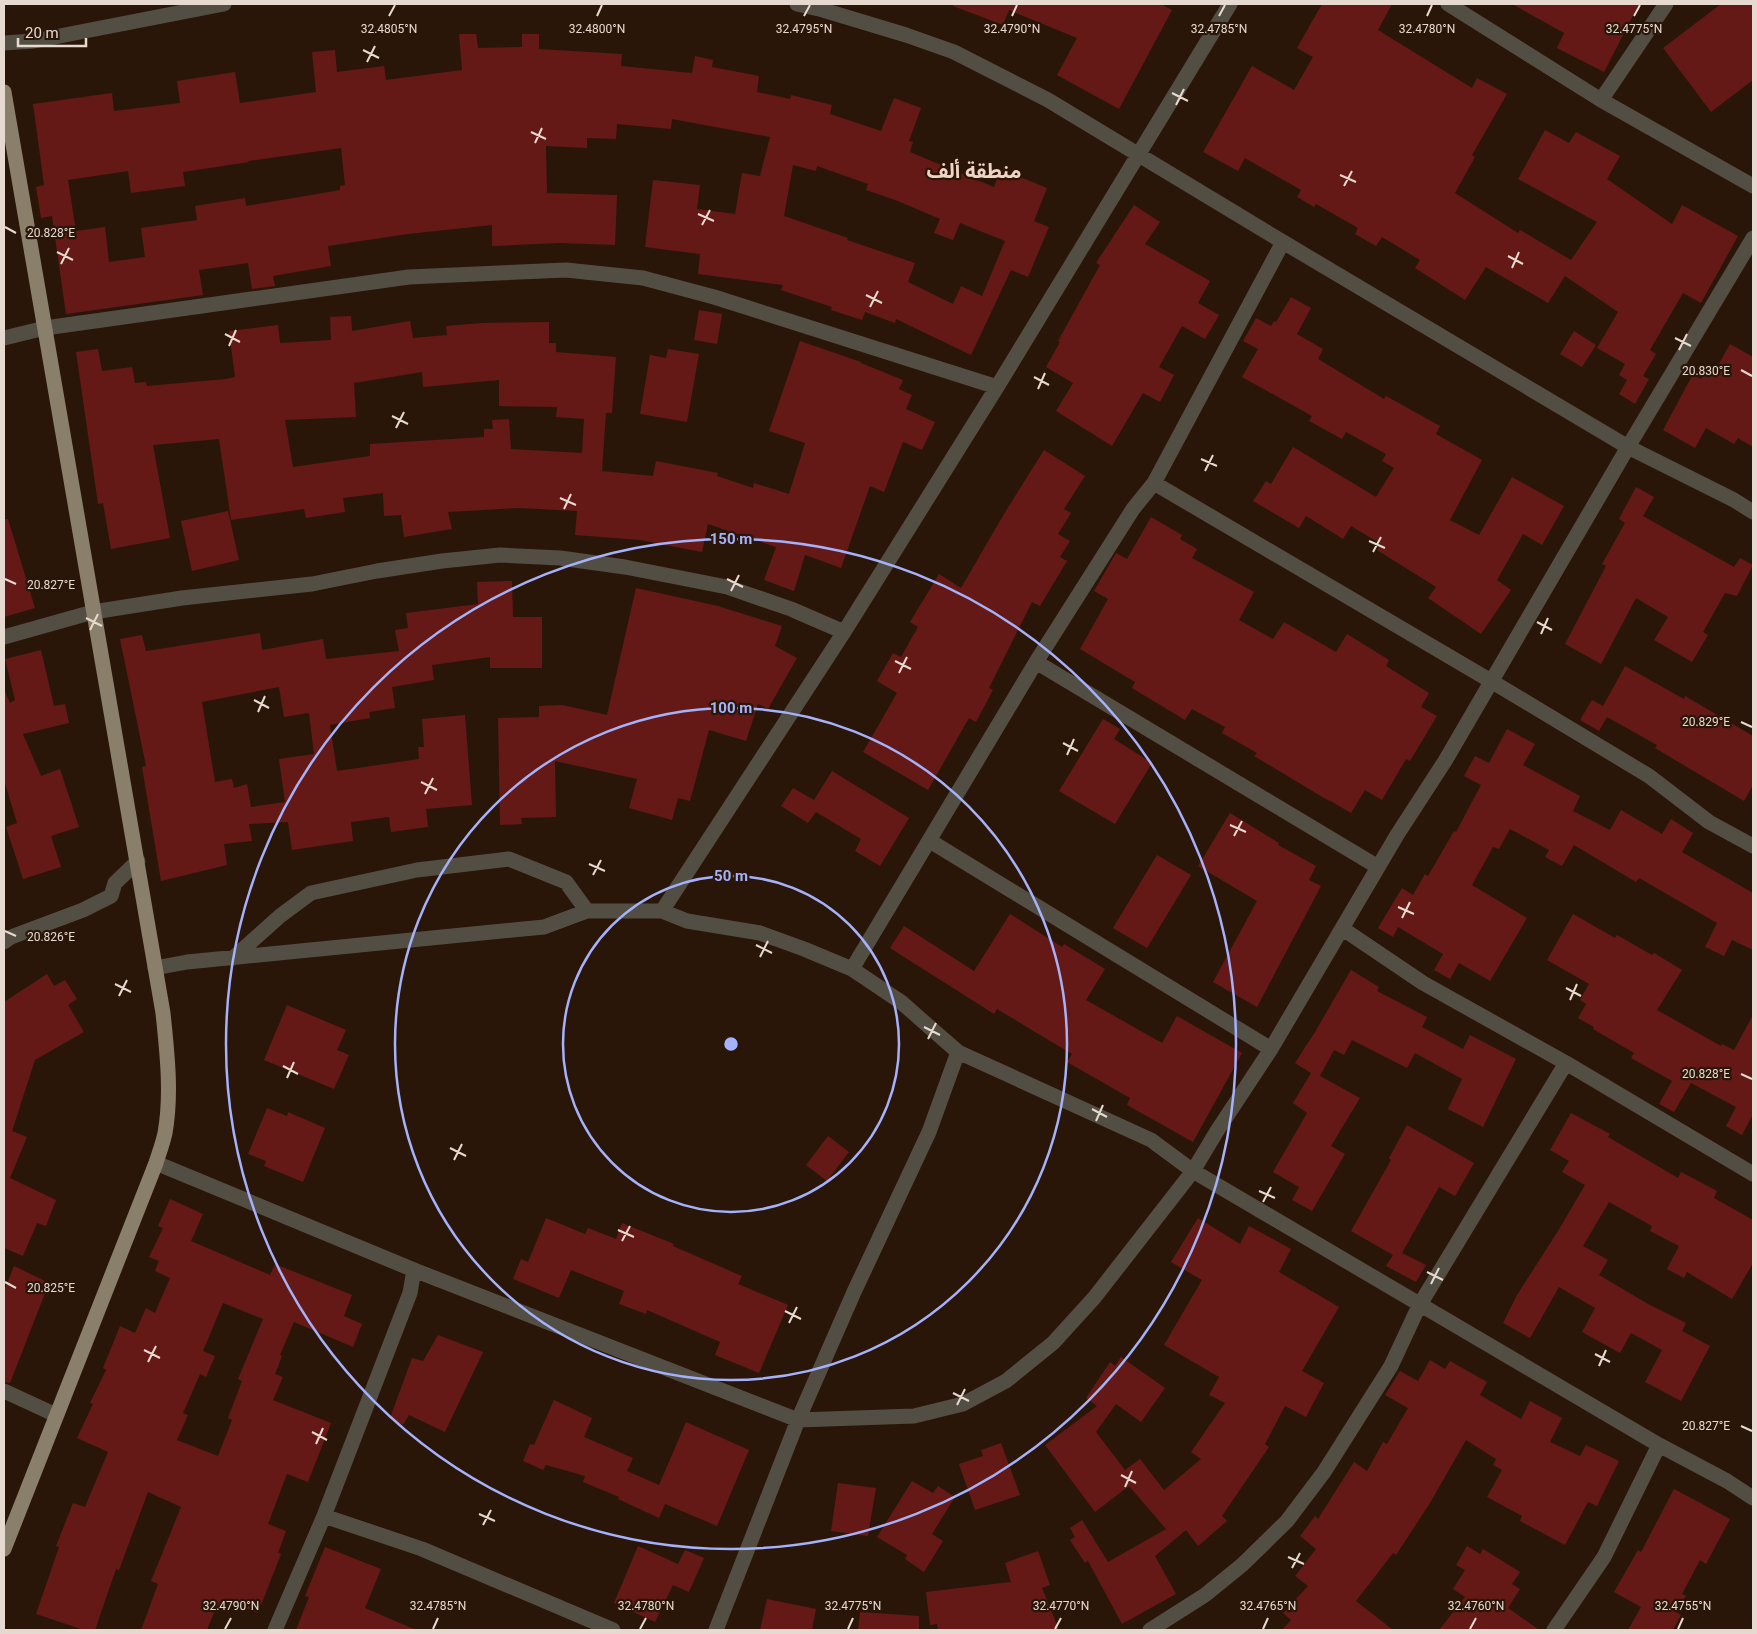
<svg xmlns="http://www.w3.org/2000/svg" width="1757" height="1634" font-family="Roboto,'Noto Sans Arabic',sans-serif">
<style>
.building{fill:#641916;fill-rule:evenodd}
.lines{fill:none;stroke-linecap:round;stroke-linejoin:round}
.minor{stroke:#534e44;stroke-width:15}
.major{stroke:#8a7f6b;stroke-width:15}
.ticks{fill:none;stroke:#e6d9d0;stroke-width:2}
.ring{fill:none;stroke:#a4b2fc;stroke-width:2.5}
.labels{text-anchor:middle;stroke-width:4.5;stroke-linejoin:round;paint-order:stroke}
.district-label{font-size:20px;font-weight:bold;fill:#f0d4c3;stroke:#2a1609}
.ticks-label{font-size:12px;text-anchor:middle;fill:#e6d9d0;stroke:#2a1609;stroke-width:4.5;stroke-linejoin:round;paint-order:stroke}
.centre{fill:#a4b2fc;stroke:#2a1609;stroke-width:2.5}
.ring-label{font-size:15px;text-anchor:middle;font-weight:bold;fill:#a4b2fc;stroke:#2a1609;stroke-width:4.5;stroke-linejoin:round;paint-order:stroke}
</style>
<rect width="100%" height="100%" fill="#2a1609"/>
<path class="building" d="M953,4H1161L1172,10L1119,109L1057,75L1077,38L1009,10L1003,25L953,6Z
M1322,4H1392L1378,30L1472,88L1477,78L1507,94L1472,155L1475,157L1455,193L1518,233L1520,230L1571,260L1597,222L1518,179L1545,130L1569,143L1576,132L1620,156L1607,179L1672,224L1682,205L1738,236L1701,303L1683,293L1650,350L1656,354L1643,376L1649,379L1635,404L1619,394L1627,380L1619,375L1625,364L1597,348L1618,312L1565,276L1548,303L1486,267L1465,300L1415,268L1420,260L1382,237L1376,246L1355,234L1358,228L1316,204L1314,207L1297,197L1301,190L1245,158L1238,171L1203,152L1252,66L1294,90L1313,57L1297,48Z
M1512,4H1639L1604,72L1557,48L1564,33Z
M1721,4H1753V80L1711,112L1663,48Z
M459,34H476L478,48L522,47V34H539V49L622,54L621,66L692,73L695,56L713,60L712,67L759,76L757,92L790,99L791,95L832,105L830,114L881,131L894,98L921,108L909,141L913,142L910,152L994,187L1001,169L1047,188L1034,221L1049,227L1028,277L1011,270L971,355L896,319L895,323L865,312L862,320L831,310L832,307L781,290L783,285L698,274L700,254L645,247L653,180L700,185L697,209L735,214L742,173L760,176L770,137L672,119L671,129L617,124L616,139L587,138V148L546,146L547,193L617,195L615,245L560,243L492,246V225L408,234L328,246L331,266L273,276L275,286L252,289L248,263L199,270L203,295L66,314L52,216L41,218L36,187L44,185L33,104L112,93L114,111L180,103L177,81L235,72L240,103L316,92L312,52L335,50L337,72L384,66L386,80L462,70ZM341,148L345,185L340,186V190L246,206L245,198L195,206L197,220L141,228L145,257L109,262L105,227L76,231L68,180L128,171L131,193L185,186L183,172L249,162L248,161ZM793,165L816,171L817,166L868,184L866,190L898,201L940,219L934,233L953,240L960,223L1005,241L982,296L961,286L953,304L908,282L915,263L847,240L848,238L784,216Z
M1134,205L1160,222L1145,244L1210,281L1198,303L1219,315L1205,339L1182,326L1159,367L1174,375L1160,402L1143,393L1112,446L1056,411L1073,383L1046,367L1060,342L1058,341L1100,265L1096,263Z
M1291,297L1311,308L1297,334L1323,349L1318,359L1384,399L1386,396L1440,426L1436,434L1482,460L1450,520L1479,535L1512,477L1564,506L1542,545L1523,534L1497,580L1511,590L1481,634L1428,598L1436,587L1377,550L1381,544L1351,526L1343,539L1306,516L1299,528L1253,501L1266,481L1271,484L1293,447L1376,497L1394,468L1382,461L1386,454L1346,432L1342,439L1309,421L1312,416L1242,377L1258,349L1243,341L1256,318L1271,326L1274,321L1276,322Z
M699,310L722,314L717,344L694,340Z
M351,316L352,331L410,321L413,338L447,335L446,326L482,323L549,322V343H556V352L616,357L612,413H606L602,471L653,476L656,461L718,473L717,476L753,488L754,483L789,494L805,443L769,431L800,341L861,362V363L903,380L899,389L912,395L906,409L935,422L922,450L903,442L884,492L870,486L841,568L805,555L794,591L764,580L776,547L708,524L702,552L640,540L575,535L577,511L519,508L448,512L452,529L404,537L401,515L384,516L383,493L343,498L345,512L306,518L304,509L231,520L219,439L153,445L170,538L111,549L103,503L98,504L76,352L98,349L102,371L132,367L135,383L146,382L147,386L226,379L235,377L229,331L278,325L280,343L331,340L330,317ZM422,372L423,387L499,380V406L557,407L556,417L584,419L582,453L511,449L509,419L492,420L493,429H484V437L370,444V456L293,467L285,420L356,417L354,383Z
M1574,331L1596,345L1582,367L1560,354Z
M1730,344L1753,357V447L1738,438L1734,444L1706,428L1695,448L1663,430L1693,374L1701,379L1707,367L1715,371Z
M668,349L699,354L687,422L640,414L650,355L666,358Z
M1044,450L1085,476L1064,509L1071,513L1058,534L1070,541L1060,557L1067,561L1040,606L1032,602L989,688L993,690L976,722L969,718L928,790L863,752L897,693L877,681L893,653L901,657L918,627L910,622L939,574L961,588L1004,514Z
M1636,487L1654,497L1643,516L1734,567L1740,558L1753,565L1737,596L1725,593L1703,632L1708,635L1692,662L1654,640L1668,617L1636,598L1601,664L1565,644L1606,566L1602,564L1625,523L1619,519Z
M228,511L239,560L192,571L181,521Z
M1151,517L1182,535L1180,539L1197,549L1192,558L1254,592L1239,620L1273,639L1284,622L1336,652L1347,634L1389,660L1386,666L1429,693L1421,707L1437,716L1410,761L1406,759L1382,800L1365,790L1351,813L1329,800V801L1254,756L1257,753L1222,733L1225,727L1192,709L1185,720L1132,688L1135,682L1080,649L1108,599L1094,591L1116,553L1127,559Z
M4,519H8L35,608L4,617Z
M512,581L513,617H542V668H490V657L432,665L434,680L392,687L395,708L369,712L370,718L330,725L337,771L419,759L418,747H424L422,719L465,715L472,805L426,809L428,827L391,832L389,817L351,822L353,841L292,850L288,822L249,824L252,841L224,844L227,865L161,881L142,767L146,766L120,639L142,635L146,651L260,633L262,650L323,639L326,659L399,651L395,630L408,628L406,613L478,604L477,582ZM279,687L284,717L309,713L314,754L279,759L285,802L251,807L247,784L234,788L232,779L215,782L202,702Z
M636,588L718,606L782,626L775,646L797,658L768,709L758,704L746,741L709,730L690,801L678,798L672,820L629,808L637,779L555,761L556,817L521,818L522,824L500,825L498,718L539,717V706L562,705L607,715Z
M41,650L54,706L65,704L69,723L23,734L41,776L60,769L79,827L51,836L61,867L23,879L6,827L17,823L4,780V689L10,703L15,700L5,659Z
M1625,666L1684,699L1685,696L1753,736V785L1744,801L1655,748L1657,745L1607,717L1599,731L1580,720L1592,700L1603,706Z
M1103,719L1120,729L1114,739L1152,763L1115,824L1059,791Z
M1507,729L1535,744L1523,765L1580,796L1573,811L1610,830L1621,810L1662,834L1671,819L1693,833L1682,852L1753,893V950L1732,940L1724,956L1705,947L1717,923L1639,878L1636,882L1574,845L1562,866L1545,857L1549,850L1510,829L1499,849L1493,847L1472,885L1527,918L1490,981L1459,963L1450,979L1434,970L1443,954L1398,927L1393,937L1378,928L1402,888L1413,895L1425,874L1428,876L1454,831L1456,832L1481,785L1464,776L1475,756L1489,763Z
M832,771L909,818L880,866L855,851L861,839L816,812L808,823L781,806L793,788L814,800Z
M1230,813L1279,843L1278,845L1316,866L1309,880L1321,886L1257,1007L1213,982L1257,901L1198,866Z
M1157,855L1191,875L1147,948L1113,928Z
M1010,914L1062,947L1064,944L1105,969L1086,1000L1162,1043L1177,1016L1242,1053L1193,1142L1127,1105L1130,1098L1067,1062L1072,1054L997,1009L994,1014L890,948L904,926L974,971Z
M1573,914L1615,938L1617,935L1652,955L1654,953L1682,970L1657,1010L1721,1046L1722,1044L1734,1050L1753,1015V1116H1752L1742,1135L1726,1126L1736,1107L1691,1083L1674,1112L1659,1104L1672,1081L1631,1058L1634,1053L1593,1029L1594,1027L1578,1018L1586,1004L1580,1000L1589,984L1547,960Z
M1351,970L1379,987L1377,991L1427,1017L1422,1027L1463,1049L1470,1035L1516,1059L1483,1127L1448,1109L1462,1079L1415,1053L1407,1068L1352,1040L1344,1055L1334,1050L1320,1076L1360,1098L1331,1146L1345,1154L1312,1211L1292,1200L1299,1187L1273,1172L1307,1113L1293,1103L1311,1073L1295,1063L1315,1032Z
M47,974L54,986L65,980L77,999L68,1005L84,1032L35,1060L12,1131L27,1137L10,1178L56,1200L46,1226L37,1223L23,1256L4,1248V1002Z
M287,1005L346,1030L337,1050L349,1055L334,1089L264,1060Z
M267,1108L287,1116L288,1112L325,1128L303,1182L264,1166L266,1161L248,1154Z
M1571,1113L1610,1134L1608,1137L1678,1178L1681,1172L1717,1191L1714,1198L1753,1220V1263L1732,1299L1687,1272L1684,1278L1667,1269L1679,1246L1650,1231L1652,1226L1609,1202L1583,1246L1608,1260L1599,1275L1648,1304L1686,1323L1682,1331L1710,1346L1681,1401L1645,1382L1662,1350L1631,1333L1620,1353L1582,1332L1595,1308L1559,1287L1530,1338L1503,1323L1517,1295L1558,1231L1585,1185L1562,1172L1569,1161L1550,1150Z
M1407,1125L1474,1163L1455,1196L1439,1187L1402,1253L1426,1265L1416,1282L1386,1266L1393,1255L1351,1231L1391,1160L1389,1158Z
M828,1136L849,1152L827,1181L806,1165Z
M170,1199L203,1214L191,1241L270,1275L275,1264L352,1295L344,1316L362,1324L353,1347L294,1322L280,1355L282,1356L275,1374L283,1377L273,1400L331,1423L308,1482L287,1474L268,1524L286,1531L278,1553L281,1554L258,1613L233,1603L229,1613L216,1607L207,1630H141L158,1584L151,1581L181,1507L148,1492L119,1570L116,1569L95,1630H84L36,1614L59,1547L56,1546L73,1503L85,1507L108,1452L77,1438L93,1404L90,1403L106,1370L103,1368L120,1326L135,1333L146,1308L155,1313L170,1278L155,1271L159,1261L149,1257L163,1228L158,1226ZM223,1303L263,1319L238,1379L242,1381L228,1418L232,1420L218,1456L177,1440L188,1415L183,1413L200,1374L206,1377L215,1356L203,1351Z
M546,1218L585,1234L588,1228L616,1239L622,1223L674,1244L673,1246L742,1276L738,1284L788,1305L759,1373L715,1355L720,1342L647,1310L646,1314L619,1304L624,1291L571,1270L559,1298L513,1279L521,1259L528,1262Z
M1198,1218L1240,1244L1249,1226L1291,1249L1279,1272L1339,1307L1302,1371L1324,1383L1306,1417L1285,1406L1265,1444L1269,1447L1222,1516L1227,1521L1198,1546L1186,1530L1155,1556L1176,1594L1122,1624L1088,1561L1085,1563L1070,1540L1075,1537L1070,1528L1082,1520L1108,1562L1166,1529L1129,1486L1095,1512L1045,1445L1097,1406L1086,1398L1110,1362L1115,1366L1121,1357L1165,1388L1141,1422L1116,1404L1096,1432L1125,1470L1140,1459L1164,1490L1201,1459L1191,1452L1225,1403L1209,1395L1219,1377L1164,1345L1202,1280L1171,1262Z
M14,1266L49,1283L10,1383L4,1382V1291Z
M438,1335L483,1352L445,1432L409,1415L403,1425L390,1418L412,1358L423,1361Z
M1430,1360L1445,1369L1450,1361L1487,1382L1480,1395L1521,1419L1530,1401L1562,1418L1550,1442L1580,1456L1586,1445L1619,1461L1597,1506L1588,1502L1565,1545L1520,1521L1522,1516L1487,1497L1502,1470L1493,1465L1496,1459L1466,1440L1430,1503L1396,1555L1393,1553L1356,1601L1393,1630H1282L1291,1620L1283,1613L1308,1586L1295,1576L1316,1549L1300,1536L1315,1516L1318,1519L1354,1462L1367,1471L1383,1442L1387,1444L1408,1408L1385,1395L1400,1371L1418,1381Z
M554,1400L592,1418L584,1437L633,1458L627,1471L659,1485L686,1422L749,1450L717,1526L665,1504L659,1518L618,1499L619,1497L583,1482L585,1476L546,1465L543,1470L523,1461L530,1444L534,1445Z
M1001,1443L1020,1495L975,1510L959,1464L983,1456L981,1450Z
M912,1481L933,1493L938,1486L955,1497L932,1534L943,1541L924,1572L905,1559L907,1555L877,1537Z
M838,1483L876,1488L868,1536L831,1531Z
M1674,1489L1730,1519L1706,1564L1700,1560L1682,1594L1686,1596L1676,1612L1681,1615L1673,1630H1628L1641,1607L1614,1592L1638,1550L1641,1552Z
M638,1546L678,1564L685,1550L704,1558L689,1592L673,1585L655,1622L614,1603Z
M1467,1546L1480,1554L1483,1549L1520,1572L1512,1584L1520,1589L1508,1608L1539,1630H1439L1465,1597L1453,1589L1465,1570L1456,1565Z
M325,1547L381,1569L365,1608L416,1630H296L309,1597L305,1596Z
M1038,1551L1050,1585L1042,1588L1059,1630H938L937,1624L930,1625L926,1592L1011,1582L1005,1563Z
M767,1599L816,1609L812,1630H760Z
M860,1612L919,1616V1630H858Z"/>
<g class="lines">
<path class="minor" d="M797,4L823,10L906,35L954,52L1048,100L1283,242L1628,447L1734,500L1753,512
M1448,4L1601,100L1753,186
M4,43L34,41L224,4
M1601,100L1666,4
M4,338L45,328L409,277L566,270L643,278L714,297L997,387
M1154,483L1491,681L1649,776L1709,822L1753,846
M4,637L93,612L182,598L312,584L377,571L442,561L500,555L560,558L625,567L727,587L791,609L844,632
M1036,662L1378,867
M930,841L1271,1049
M662,911L844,632L997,387L1230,4
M1343,929L1423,983L1566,1063L1753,1174
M4,942L11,937L83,910L111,896L115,883L138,861
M233,958L280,916L311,893L417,870L509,859L566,882L587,911
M155,968L187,962L544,927L587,911H662L687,921L760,933L804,949L852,969L901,1002L958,1052L1151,1140L1193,1171L1659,1445L1727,1481L1753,1498
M852,969L1036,662L1133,509L1154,483L1283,242
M156,1163L414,1270L410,1293L324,1516L275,1630
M414,1270L798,1420L914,1416L963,1404L1006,1381L1053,1343L1094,1298L1193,1171L1217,1131L1271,1049L1397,835L1445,761L1628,447L1753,238
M4,1391L56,1415
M324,1516L422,1549L613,1630
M716,1630L798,1420L854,1292L929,1132L958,1052
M1150,1630L1205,1595L1242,1565L1287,1521L1324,1472L1391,1366L1419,1306L1566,1063
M1554,1630L1604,1557L1659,1445"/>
<path class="major" d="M4,92L163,1013C167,1052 172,1094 165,1133C163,1143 159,1153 156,1163L4,1549"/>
</g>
<path class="ticks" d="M389,16L395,5M597,16L602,5M804,16L810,5M1012,16L1017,5M1219,16L1225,5M1427,16L1432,5M1634,16L1640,5M363,50L379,58M367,62L375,46M1172,93L1188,101M1176,105L1184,89M531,132L546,139M535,143L542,128M1340,175L1356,182M1344,186L1352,171M698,214L714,221M702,225L710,210M5,227L16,233M57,252L73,260M1508,256L1523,264M61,264L69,248M1512,268L1519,252M866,295L882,303M870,307L878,291M225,334L240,342M1675,338L1691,346M229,346L236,330M1679,350L1687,334M1741,370L1752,376M1034,377L1049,385M1038,389L1045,373M392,416L408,424M396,428L404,412M1201,459L1217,466M1205,471L1213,455M560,498L576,505M564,509L571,494M1369,541L1385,548M1373,552L1381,537M5,579L16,584M727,579L743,587M731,591L739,575M86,618L102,626M1537,622L1552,630M90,630L98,614M1541,634L1548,618M895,661L911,669M899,673L907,657M254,700L269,708M258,712L265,696M1741,722L1752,727M1063,743L1078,751M1067,755L1074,739M421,782L437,790M425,794L433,778M1230,825L1246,832M1234,836L1242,821M589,864L605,871M593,875L601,860M1398,907L1414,914M1402,918L1410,902M5,931L16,936M756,945L772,953M760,957L768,941M115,984L131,992M1566,988L1581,996M119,996L127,980M1570,1000L1577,984M924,1027L940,1035M928,1039L936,1023M283,1066L298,1074M1741,1074L1752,1079M287,1078L294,1062M1092,1109L1107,1117M1096,1121L1103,1105M450,1148L466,1156M454,1160L462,1144M1259,1191L1275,1198M1263,1202L1271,1187M618,1230L634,1237M622,1241L630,1226M1427,1272L1443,1280M5,1282L16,1288M1431,1284L1439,1268M785,1311L801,1319M789,1323L797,1307M144,1350L160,1358M1595,1354L1610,1362M148,1362L156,1346M1599,1366L1606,1350M953,1393L969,1401M957,1405L965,1389M1741,1426L1752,1431M312,1432L327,1440M316,1444L323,1428M1121,1475L1136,1483M1125,1487L1132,1471M479,1514L495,1521M483,1525L491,1510M1288,1557L1304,1564M1292,1568L1300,1553M225,1629L231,1618M433,1629L438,1618M640,1629L646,1618M848,1629L853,1618M1055,1629L1061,1618M1263,1629L1268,1618M1470,1629L1476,1618M1678,1629L1683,1618"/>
<g class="ring">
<circle cx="731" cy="1044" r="168"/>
<circle cx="731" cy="1044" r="336"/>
<circle cx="731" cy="1044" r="505"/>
</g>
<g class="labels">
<g class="district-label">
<text x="974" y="178">منطقة ألف</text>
</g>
</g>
<g class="ticks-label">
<text x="1219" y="33">32.4785°N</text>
<text x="389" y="33">32.4805°N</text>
<text x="597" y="33">32.4800°N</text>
<text x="804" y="33">32.4795°N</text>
<text x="1012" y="33">32.4790°N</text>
<text x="1427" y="33">32.4780°N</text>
<text x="1634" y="33">32.4775°N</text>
<text x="51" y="237">20.828°E</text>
<text x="1706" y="375">20.830°E</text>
<text x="51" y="589">20.827°E</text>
<text x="1706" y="726">20.829°E</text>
<text x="51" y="941">20.826°E</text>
<text x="1706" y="1078">20.828°E</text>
<text x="51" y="1292">20.825°E</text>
<text x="1706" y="1430">20.827°E</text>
<text x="231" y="1610">32.4790°N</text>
<text x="438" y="1610">32.4785°N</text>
<text x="646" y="1610">32.4780°N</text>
<text x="853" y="1610">32.4775°N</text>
<text x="1061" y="1610">32.4770°N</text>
<text x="1268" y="1610">32.4765°N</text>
<text x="1476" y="1610">32.4760°N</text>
<text x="1683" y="1610">32.4755°N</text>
</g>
<circle cx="731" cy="1044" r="8" class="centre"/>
<g class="ring-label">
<text x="731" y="544">150 m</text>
<text x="731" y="713">100 m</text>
<text x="731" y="881">50 m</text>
</g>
<rect width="1757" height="1634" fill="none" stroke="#e6d9d0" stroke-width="10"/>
<path d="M18 38v8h68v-8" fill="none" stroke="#e6d9d0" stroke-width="2.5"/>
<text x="25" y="38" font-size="15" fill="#e6d9d0" stroke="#2a1609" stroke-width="4" paint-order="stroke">20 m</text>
</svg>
